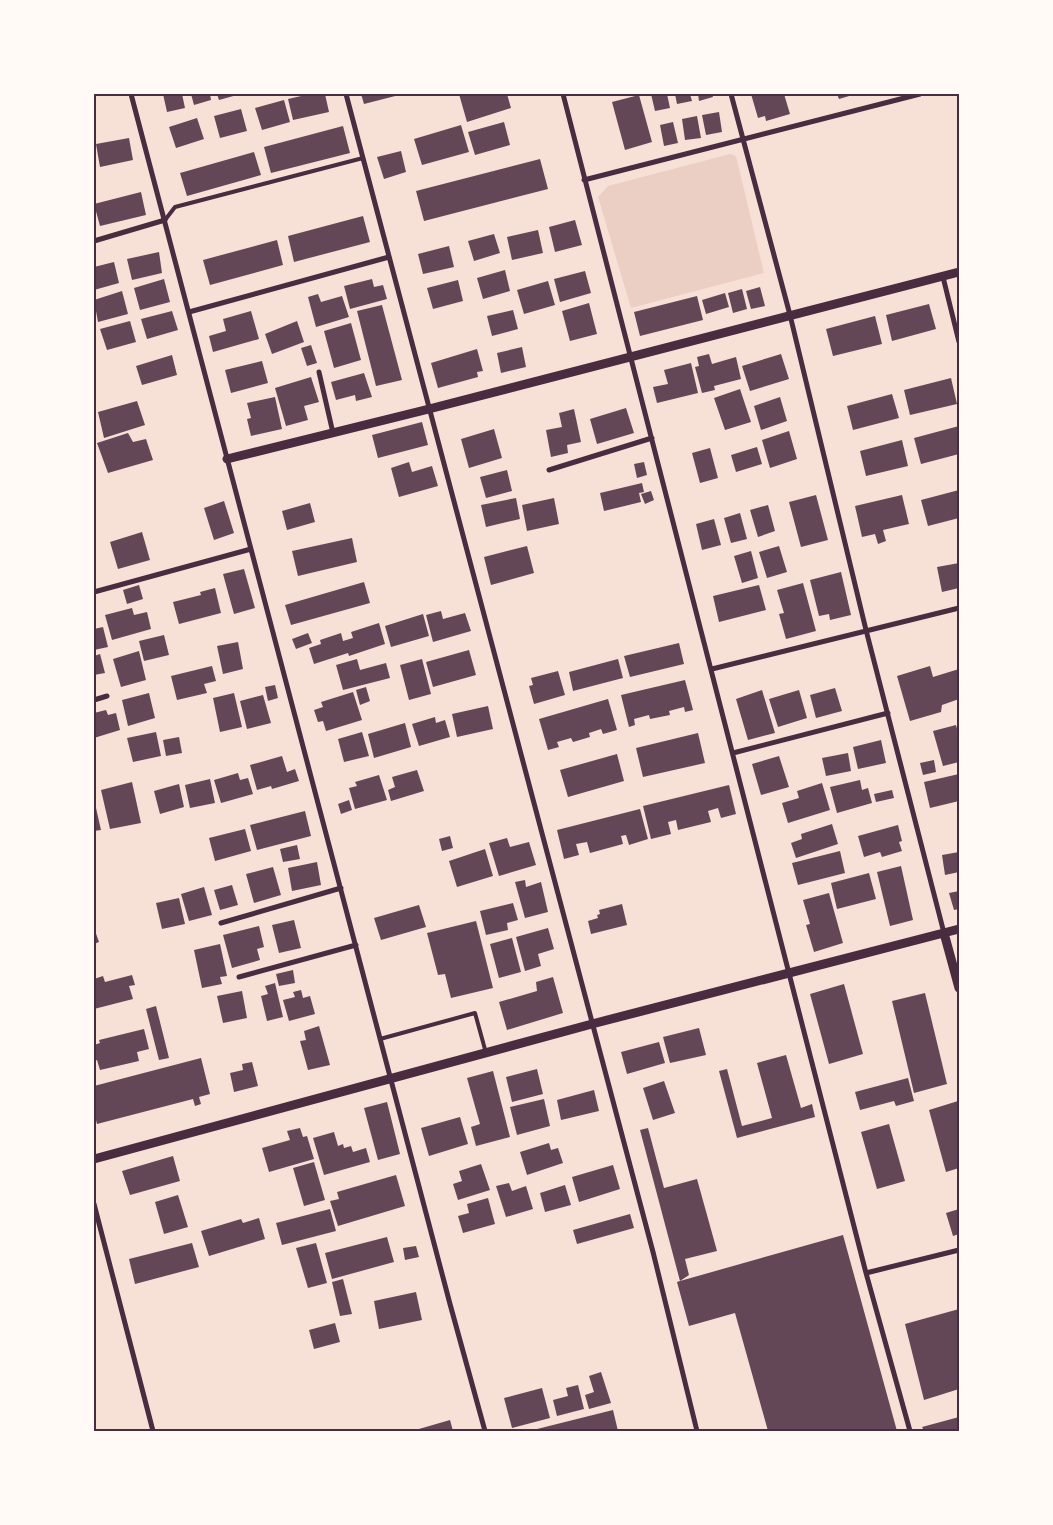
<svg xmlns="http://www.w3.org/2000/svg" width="1053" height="1525" font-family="Mulish,sans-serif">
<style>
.green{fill:#ebcfc5}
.building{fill:#644757}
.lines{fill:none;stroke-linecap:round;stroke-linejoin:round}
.service{stroke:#4a2c40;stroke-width:4}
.minor{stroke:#4a2c40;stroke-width:5}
.tertiary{stroke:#4a2c40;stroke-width:9}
.neatline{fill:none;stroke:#4a2c40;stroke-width:2}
</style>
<rect width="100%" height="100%" fill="#f7e1d7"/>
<path class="green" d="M730,154L736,156L764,273L631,308L598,197L608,186Z"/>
<path class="building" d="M163,94H182L185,108L167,112Z
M191,94H210L211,100L194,105Z
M217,94H236L237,95L219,100Z
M310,94H325L329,112L293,120L288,99Z
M361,94H403L364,104Z
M459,94H472V95L489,94L490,96L507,94L511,108L467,122Z
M651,94H667L670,108L655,111Z
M675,94H690L692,101L677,104Z
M698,94H712L713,97L699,101Z
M751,94H784L790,114L766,121L765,116L758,118Z
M837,94H856L839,99Z
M639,95L652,142L625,150L612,102Z
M284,100L290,122L262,130L255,108Z
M241,109L247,131L220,138L214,116Z
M719,112L722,132L706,135L702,115Z
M697,116L701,138L685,140L682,119Z
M197,118L204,139L176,148L169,127Z
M504,122L510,145L475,155L468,132Z
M673,122L678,143L664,146L660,125Z
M461,125L469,152L422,165L414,139Z
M343,126L350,153L271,173L264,147Z
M129,138L133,160L100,167L96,144Z
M401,151L406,172L384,179L377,157Z
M254,152L261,175L187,196L180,173Z
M540,159L548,189L424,221L416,191Z
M141,192L146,215L100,226L94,204Z
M363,216L370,242L294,262L288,236Z
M575,220L582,245L555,252L549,227Z
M538,230L543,253L512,260L507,237Z
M494,234L500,253L474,261L468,241Z
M277,240L283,265L210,285L203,260Z
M449,246L454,267L423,274L418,254Z
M159,252L162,273L132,280L127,259Z
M114,262L119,283L94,290V267Z
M505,270L510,291L483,299L477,278Z
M585,271L591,293L560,302L554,279Z
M164,279L170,302L140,310L134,288Z
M372,279L374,287L383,285L387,299L350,309L344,286Z
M458,280L463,301L433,309L427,288Z
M548,281L555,305L524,314L517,290Z
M760,287L765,306L751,309L746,291Z
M742,289L747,309L733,313L728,293Z
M122,291L128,314L98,322L94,300Z
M725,293L729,307L706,314L702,300Z
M318,294L321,302L342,296L349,317L316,327L308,297Z
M697,296L703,320L640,336L634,312Z
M589,303L597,334L570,341L562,311Z
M929,304L936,329L892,341L886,315Z
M382,305L402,380L376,386L357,311Z
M513,310L518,329L492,336L487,316Z
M172,311L178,330L147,339L141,319Z
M251,311L259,339L213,352L209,336L226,331L223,319Z
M875,316L882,344L833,356L826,329Z
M130,321L136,342L107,350L100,329Z
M297,321L304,342L272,354L265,334Z
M351,323L361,360L334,368L324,331Z
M311,345L317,363L307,366L301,348Z
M522,347L526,367L501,373L497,353Z
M477,349L483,371L477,372L478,377L438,388L431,363Z
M709,354L712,364L736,357L741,379L714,386L715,390L702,393L695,367L699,366L697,357Z
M781,354L789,379L750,391L742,366Z
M172,355L177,375L142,385L136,366Z
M262,361L268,383L231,393L225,370Z
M691,363L698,393L657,403L653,387L668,384L664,370Z
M364,373L372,397L356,401L355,395L336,400L331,382Z
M311,377L319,402L304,406L308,420L286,426L275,388Z
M951,378L957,404L910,415L904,390Z
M740,389L751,422L725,430L714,398Z
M892,394L899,418L853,430L847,406Z
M275,397L282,429L251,436L247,419L251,418L247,403Z
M780,397L787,421L761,430L754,406Z
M137,401L145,425L104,438L98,412Z
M626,408L634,433L597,444L590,419Z
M574,409L581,442L567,445L568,453L551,457L546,430L562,427L559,413Z
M422,422L428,445L378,458L372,435Z
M959,426V454L921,464L914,438Z
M494,429L502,458L469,468L461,439Z
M789,431L797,459L770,468L762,440Z
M128,433L133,442L146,439L153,460L108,473L97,443Z
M902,440L908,466L866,476L860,451Z
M757,447L762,464L736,472L731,455Z
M710,448L718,478L700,483L692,453Z
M409,462L412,472L432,466L438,486L399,497L391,468Z
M644,462L647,475L637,478L634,464Z
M507,470L512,491L486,498L480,477Z
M642,483L644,492L639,493L641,502L604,511L600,493Z
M959,490V518L928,526L921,500Z
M651,491L654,500L645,504L641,494Z
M816,495L828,540L801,547L789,502Z
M902,495L909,524L883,530L886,541L878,544L875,534L862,537L855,506Z
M516,498L520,519L486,527L481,505Z
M554,498L559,524L527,531L522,505Z
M224,501L234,533L214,540L204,508Z
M310,503L315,522L287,530L282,511Z
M768,505L775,531L758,537L750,510Z
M740,513L747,539L731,543L724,518Z
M714,519L721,545L702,550L696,524Z
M142,532L150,560L118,569L110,542Z
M352,538L357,562L298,576L292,551Z
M527,546L534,573L491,585L484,557Z
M779,546L787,572L767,578L759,552Z
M751,551L758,578L742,583L734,556Z
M959,563V588L942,592L937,567Z
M244,569L255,608L234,614L223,574Z
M841,572L851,615L830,620L829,614L819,616L810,580Z
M364,582L370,603L291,625L285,605Z
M803,583L816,631L786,639L779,614L784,613L777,590Z
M139,585L143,599L127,604L123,590Z
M759,585L766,610L719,622L713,596Z
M215,588L221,613L179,624L173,602L201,595L200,592Z
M132,608L134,615L147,612L151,629L112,640L105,615Z
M441,611L443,619L465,613L471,631L433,642L426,615Z
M423,614L429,636L391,647L385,626Z
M379,623L385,644L349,656L348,653L314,664L309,648L321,644L320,640L341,633L343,641L353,638L351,632Z
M103,627L108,647L94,650V629Z
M308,633L312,643L296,649L292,639Z
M164,635L169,655L144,661L139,641Z
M238,642L243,669L223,674L217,646Z
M679,643L684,664L630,677L624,656Z
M469,650L476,675L433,687L426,662Z
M139,651L146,680L121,687L113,659Z
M100,654L105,673L94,675V656Z
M357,659L360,670L386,663L390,678L343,690L336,665Z
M422,659L431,694L409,700L400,665Z
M618,659L623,678L573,691L569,672Z
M212,666L216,681L204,684L207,693L177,700L171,676Z
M930,666L933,677L959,669V699L942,705L941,712L910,721L897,676Z
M558,671L565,695L534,704L529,686L533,685L531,678Z
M685,680L693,710L685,712L684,707L669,711L670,715L650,719L649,715L634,719L635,725L629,727L621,695Z
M275,685L278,698L268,701L265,687Z
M366,687L370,701L360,705L356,690Z
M835,688L842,711L816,718L810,695Z
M762,690L775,733L748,740L736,699Z
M799,690L807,718L778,727L769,699Z
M353,692L362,720L326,731L323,721L318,722L314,710L323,707L321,702Z
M149,693L155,718L128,726L122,700Z
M234,693L242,727L220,732L213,698Z
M263,695L271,723L247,729L240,701Z
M608,699L617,730L603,734L601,729L589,733L590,737L573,742L571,738L557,742L559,747L548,750L539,719Z
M488,706L493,729L457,737L452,714Z
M106,710L108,715L116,713L120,730L94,738V713Z
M435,717L436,723L445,720L450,737L419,746L412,724Z
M405,723L411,747L374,758L368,734Z
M956,725L959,736V762L943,766L933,731Z
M156,732L161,756L133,762L127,738Z
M362,732L369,756L344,762L338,739Z
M698,733L705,763L643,777L636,748Z
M179,737L182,753L166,756L163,740Z
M881,740L886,763L858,769L853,747Z
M848,753L851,771L826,776L822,758Z
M617,754L624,781L568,797L560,770Z
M282,756L287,772L295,769L299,781L272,789L271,786L257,790L250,765Z
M779,756L789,787L761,795L752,764Z
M934,760L936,772L923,775L920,763Z
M417,770L424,791L391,801L388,790L395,787L392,777Z
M238,773L240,780L248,778L253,794L221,803L214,780Z
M959,774V801L930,808L924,782Z
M379,775L387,800L355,809L349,788L357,786L355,782Z
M210,779L215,803L190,808L185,785Z
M860,780L862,790L868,788L872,803L837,813L830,787Z
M132,782L141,823L110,829L101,790Z
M822,783L830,810L788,823L782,803L799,798L797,791Z
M179,784L184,807L160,814L154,791Z
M729,785L736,814L721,818L718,808L708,811L711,822L678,830L676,820L668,822L671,834L651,839L643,806Z
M892,790L894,798L876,802L874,794Z
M349,800L352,810L341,814L338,804Z
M96,808L101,830L94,831V809Z
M640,809L648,839L629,845L626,835L621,836L623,844L590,853L587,842L576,844L579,855L564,859L557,830Z
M305,811L311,836L257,850L250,825Z
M832,824L838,844L796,858L791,843L802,839L801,834Z
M898,825L902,841L899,842L902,851L882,857L880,852L864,857L858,836Z
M245,829L251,851L215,861L209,838Z
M450,836L453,848L442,851L439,839Z
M507,838L510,847L529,842L536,865L499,876L489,843Z
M297,845L300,859L283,862L280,849Z
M485,849L493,876L457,887L449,861Z
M840,851L845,873L798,885L792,863Z
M959,852V872L945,875L942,855Z
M317,862L321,885L292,891L288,868Z
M901,866L913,920L890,926L877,872Z
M273,867L281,895L254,903L246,874Z
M869,873L876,899L837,909L831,883Z
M525,880L526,887L541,882L548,912L525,918L515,882Z
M232,885L238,905L220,910L214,890Z
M204,887L212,915L189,921L181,894Z
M959,891V909L954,910L949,893Z
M829,893L843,943L814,952L806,925L810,924L803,900Z
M179,898L185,924L162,929L156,903Z
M513,903L518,920L507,923L508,930L486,935L480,911Z
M622,904L627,925L591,934L588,921L598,918L597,915L600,914L599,910Z
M419,905L426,927L381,940L374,918Z
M294,920L301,948L279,953L272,925Z
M476,921L493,988L451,998L445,974L438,975L427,933Z
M259,926L264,947L257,949L260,960L232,968L223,935Z
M94,928L99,942L94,944Z
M548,928L554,949L538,954L541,966L525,971L516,937Z
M512,938L521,972L499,978L490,944Z
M220,944L227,976L220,977L222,984L202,988L194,950Z
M293,970L295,983L279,986L276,974Z
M132,975L135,985L129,986L133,999L94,1009V979L103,976L105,982Z
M553,977L563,1013L507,1030L499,1002L537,991L536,982Z
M275,983L283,1017L267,1021L261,996L268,994L265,986Z
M844,984L863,1054L829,1064L810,994Z
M301,990L303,998L310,996L315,1014L289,1021L283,1000L295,997L293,992Z
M242,991L247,1018L223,1023L217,996Z
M925,993L947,1084L914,1093L892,1001Z
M156,1006L169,1058L159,1060L146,1009Z
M319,1026L330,1065L308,1070L300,1041L306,1040L304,1031Z
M699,1028L706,1055L670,1063L663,1037Z
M144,1029L149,1049L137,1052L139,1061L100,1070L97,1060L94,1061V1045L100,1043L99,1040Z
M659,1042L665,1063L627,1074L621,1052Z
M786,1055L801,1108L812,1104L815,1117L737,1138L719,1071L727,1069L742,1126L772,1118L757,1063Z
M201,1058L210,1094L199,1097L201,1104L195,1106L193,1099L97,1124L94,1112V1086Z
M252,1062L258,1086L234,1092L230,1073L243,1070L242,1064Z
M537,1069L543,1094L512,1102L506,1077Z
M493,1071L510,1137L476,1146L471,1127L480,1124L467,1078Z
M908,1078L914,1101L896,1106L894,1101L860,1110L855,1092Z
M664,1081L675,1113L653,1120L643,1088Z
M594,1090L599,1111L561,1120L557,1100Z
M544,1099L550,1126L517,1135L510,1107Z
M958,1101L959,1107V1168L946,1172L929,1110Z
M387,1102L400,1154L378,1160L364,1108Z
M460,1117L468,1144L429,1156L421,1128Z
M889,1124L905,1181L877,1189L861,1132Z
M300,1128L303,1137L307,1136L314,1159L269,1172L262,1148L290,1140L287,1131Z
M648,1128L664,1188L697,1179L717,1251L685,1259L689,1275L680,1281L843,1235L897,1431H768L735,1313L689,1326L677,1282L680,1281L640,1130Z
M334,1132L338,1146L343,1144L344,1148L351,1146L353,1152L366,1148L370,1162L324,1175L313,1138Z
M549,1143L551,1150L558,1148L563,1163L527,1175L520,1152Z
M173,1156L180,1181L130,1195L122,1171Z
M314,1162L325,1200L304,1206L293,1168Z
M481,1164L490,1190L458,1200L453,1184L462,1181L459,1171Z
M613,1165L620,1189L579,1202L572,1177Z
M396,1175L405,1206L338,1226L330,1201L339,1199L337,1192Z
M509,1183L512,1191L526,1186L533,1209L506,1217L496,1186Z
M565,1185L571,1205L545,1212L540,1193Z
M178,1195L188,1227L164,1234L155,1202Z
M488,1198L495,1224L463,1233L458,1216L469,1213L467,1204Z
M330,1209L336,1231L282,1245L276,1223Z
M959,1209V1234L953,1236L946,1213Z
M630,1214L634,1228L577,1244L573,1230Z
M259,1218L265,1239L209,1256L201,1231L241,1219L243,1223Z
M387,1237L394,1262L332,1279L325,1253Z
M192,1243L199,1267L135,1284L129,1259Z
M316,1243L327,1283L308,1288L296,1248Z
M416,1246L419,1257L405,1260L403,1248Z
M343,1279L352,1314L340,1316L332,1282Z
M416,1292L422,1320L379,1329L374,1301Z
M959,1309V1389L924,1400L905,1324Z
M335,1323L340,1342L314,1349L309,1330Z
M601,1372L611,1403L589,1409L585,1395L594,1392L589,1376Z
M578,1385L584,1409L557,1416L553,1400L568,1396L566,1388Z
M542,1388L550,1418L512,1428L504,1398Z
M613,1410L618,1431H529Z
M959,1417V1431H924L922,1427Z
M450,1420L453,1431H412Z"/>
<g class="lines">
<path class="service" d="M165,220L175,207L363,158
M380,1039L475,1013L486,1053"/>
<path class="minor" d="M131,94L450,1304L485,1431
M346,94L653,1252L697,1431
M563,94L866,1273L910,1431
M731,94L790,315L866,630L944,933
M584,180L920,94
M94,241L165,220
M943,277L959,342
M189,312L389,257
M319,372L333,433
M549,470L652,438
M94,592L251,549
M712,669L959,608
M94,700L107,696
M733,753L888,713
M221,923L341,888
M239,977L356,945
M94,1204L153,1431
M866,1273L959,1250"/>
<path class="tertiary" d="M227,459L429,409L959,272
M944,933L959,988
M94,1159L592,1024L959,929"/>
</g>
<rect width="1053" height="1525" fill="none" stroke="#fffaf5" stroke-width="190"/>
<rect x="95" y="95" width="863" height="1335" class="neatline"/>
</svg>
